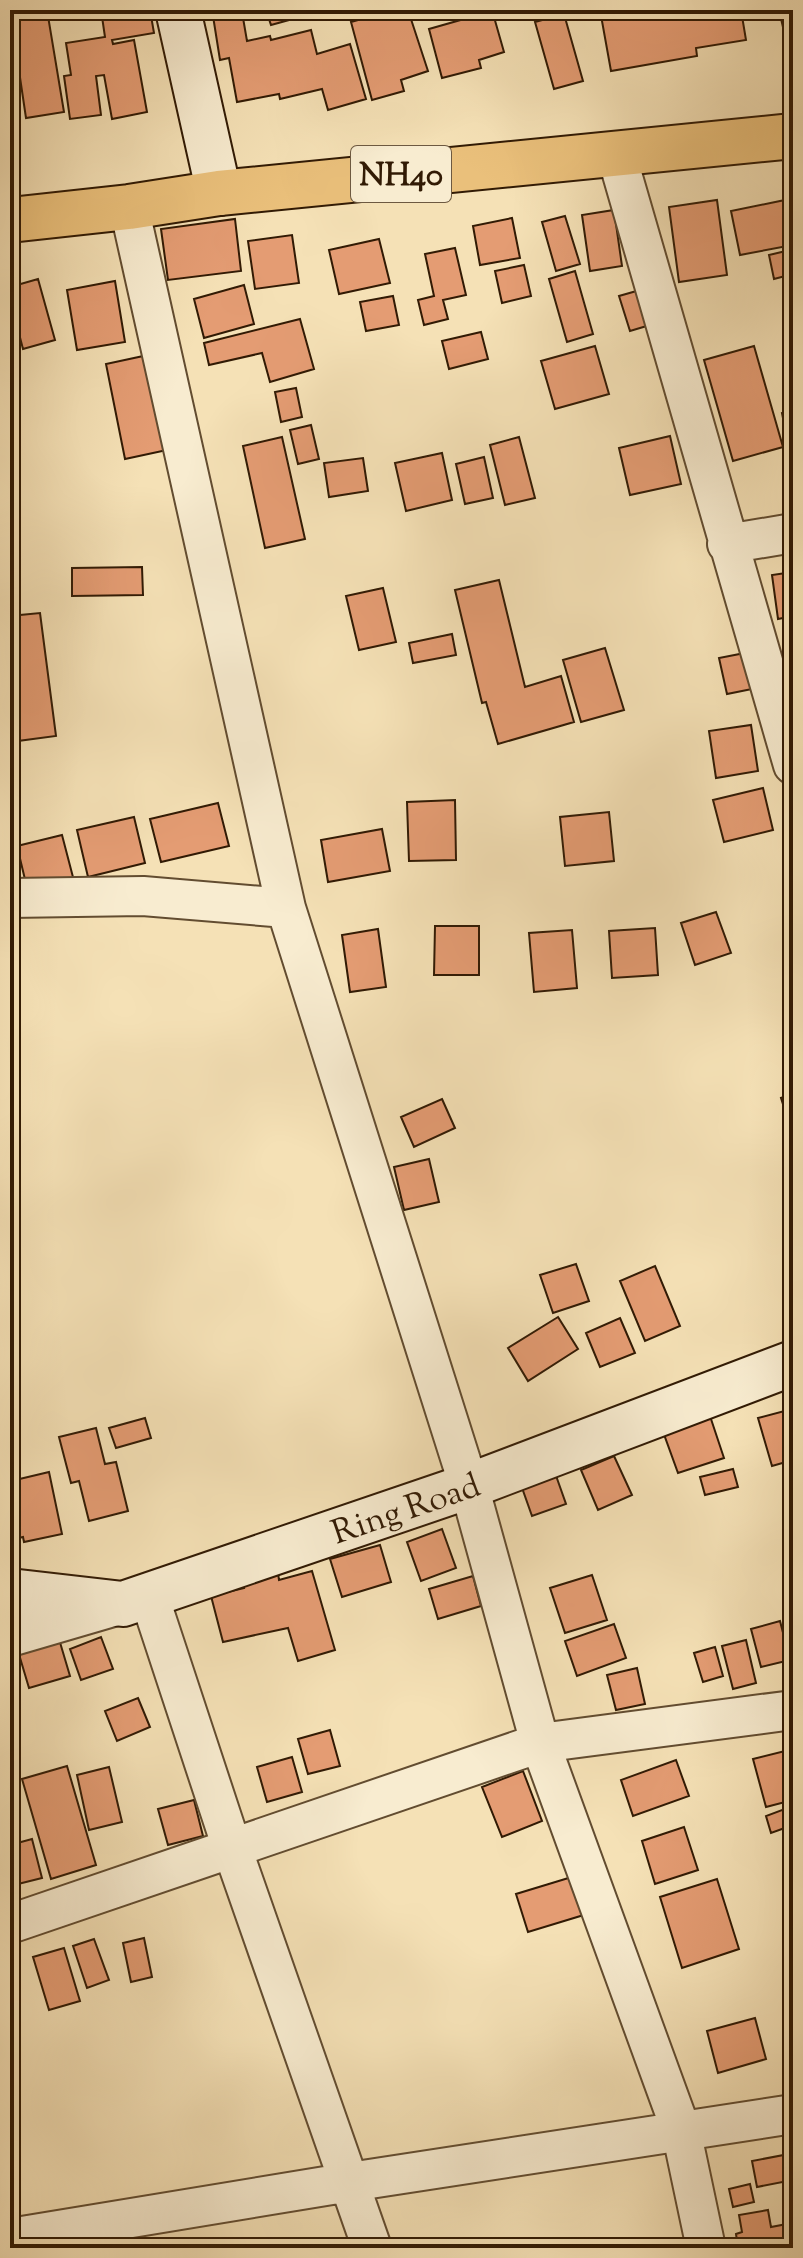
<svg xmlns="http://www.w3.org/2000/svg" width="803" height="2258" font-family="'Sorts Mill Goudy',serif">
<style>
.building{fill:#e49c73;stroke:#311a04;stroke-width:2}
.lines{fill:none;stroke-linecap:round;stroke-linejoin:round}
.street-casing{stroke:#624c30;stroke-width:42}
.secondary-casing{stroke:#311a04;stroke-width:48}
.highway-casing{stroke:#311a04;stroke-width:48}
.street{stroke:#f8ecd0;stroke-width:38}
.secondary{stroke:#f8ecd0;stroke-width:44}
.highway{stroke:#eac07b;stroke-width:44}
.labels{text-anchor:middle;stroke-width:8;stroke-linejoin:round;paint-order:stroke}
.shield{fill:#f8ecd0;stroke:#6d5941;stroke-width:2}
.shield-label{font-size:32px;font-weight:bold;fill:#311a04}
.street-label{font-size:34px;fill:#311a04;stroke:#f8ecd0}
</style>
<rect width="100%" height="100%" fill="#f5e1b6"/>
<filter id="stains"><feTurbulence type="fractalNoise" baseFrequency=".0025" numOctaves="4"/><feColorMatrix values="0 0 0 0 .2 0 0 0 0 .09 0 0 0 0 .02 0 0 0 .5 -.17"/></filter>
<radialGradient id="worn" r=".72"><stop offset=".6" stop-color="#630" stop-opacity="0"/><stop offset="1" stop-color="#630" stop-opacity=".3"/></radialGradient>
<path class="building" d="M10,10H47L64,112L26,118Z
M101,10H150L154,33L112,40L113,44L134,40L147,112L112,119L104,75L96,76L101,115L70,119L64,76L71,75L66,43L105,37Z
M266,10H298L300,17L271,25Z
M370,10H408L428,71L401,80L404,91L372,100L351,22L372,16Z
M461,10H492L504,52L479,60L481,68L442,78L429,29L464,19Z
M600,10H741L746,40L696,48L697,56L611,71Z
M779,10H793V52L789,53Z
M242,12L247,41L270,36L271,40L311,30L317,54L350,44L366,99L328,110L322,89L280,99L279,94L237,102L229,58L220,60L213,16Z
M564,14L583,81L554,89L535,22Z
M717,200L727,275L679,282L669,207Z
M785,200L793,245L740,255L731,211Z
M614,210L622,266L590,271L582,215Z
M565,216L580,264L556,271L542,222Z
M512,218L520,258L480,265L473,226Z
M235,219L241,271L168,280L161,229Z
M292,235L299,283L255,289L248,241Z
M379,239L390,283L339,294L329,250Z
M455,248L466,295L443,300L448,319L424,325L418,300L434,296L425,254Z
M790,250L793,274L774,279L769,255Z
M524,265L531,296L502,303L495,271Z
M575,271L593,334L567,342L549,279Z
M38,279L55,340L23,349L10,299V287Z
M115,281L125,342L77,350L67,290Z
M244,285L254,324L204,338L194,299Z
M640,290L650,325L630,331L619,296Z
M393,296L399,325L366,331L360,302Z
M300,319L314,369L270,382L262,353L209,365L204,343Z
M481,332L488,359L449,369L442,341Z
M595,346L609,394L555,409L541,361Z
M754,346L783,447L733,461L704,360Z
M148,355L167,450L125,459L106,364Z
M296,388L302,417L281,422L275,392Z
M793,411V453L790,454L782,413Z
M311,425L319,459L298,464L290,430Z
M670,436L681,484L630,495L619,448Z
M282,437L305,539L265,548L243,446Z
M519,437L535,498L505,505L490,445Z
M442,453L452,500L406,511L395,463Z
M484,457L493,498L465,504L456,464Z
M363,458L368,491L329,497L324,463Z
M142,567L143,595L72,596V568Z
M793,572V616L778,619L772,575Z
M499,580L525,687L561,676L574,722L498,744L486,702L482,703L455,590Z
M383,588L396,642L359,650L346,596Z
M40,613L56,736L10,742V616Z
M452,634L456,655L413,663L409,643Z
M605,648L624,710L581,722L563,660Z
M750,652L757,688L727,694L719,658Z
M751,725L758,771L716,778L709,731Z
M763,788L773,830L724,842L713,800Z
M455,800L456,860L409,861L407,802Z
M218,803L229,846L161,862L150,819Z
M609,812L614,861L565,866L560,817Z
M134,817L145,863L88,877L77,830Z
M382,829L390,871L328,882L321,840Z
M62,835L74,881L28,892L17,846Z
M716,912L731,953L695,965L681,923Z
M435,926H479V975H434Z
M655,928L658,975L612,978L609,931Z
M378,929L386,987L350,992L342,935Z
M572,930L577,988L534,992L529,933Z
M793,1094V1119L788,1120L781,1098Z
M442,1099L455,1128L414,1147L401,1117Z
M429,1159L439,1202L404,1210L394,1167Z
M576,1264L589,1301L553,1313L540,1275Z
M655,1266L680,1326L645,1341L620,1281Z
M558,1317L578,1349L528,1381L508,1348Z
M620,1318L635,1353L600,1367L586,1333Z
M792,1409L793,1460L772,1466L758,1418Z
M708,1410L724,1458L678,1473L661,1426Z
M145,1418L151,1438L116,1448L109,1428Z
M96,1428L105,1464L116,1462L128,1511L89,1521L79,1481L71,1483L59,1437Z
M614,1456L632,1495L598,1510L581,1470Z
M733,1469L738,1487L705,1495L700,1477Z
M554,1470L566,1504L532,1516L520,1482Z
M49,1472L62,1534L24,1542L23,1537L10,1540V1516L18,1514L11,1481Z
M442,1529L456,1568L421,1581L407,1542Z
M380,1545L391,1582L342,1597L330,1559Z
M312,1571L335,1650L298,1661L288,1628L223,1642L211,1596L244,1588L242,1581L278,1573L279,1580Z
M592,1575L607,1620L565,1633L550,1588Z
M473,1576L481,1606L438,1619L429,1589Z
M780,1621L790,1660L761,1667L751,1629Z
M614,1624L626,1658L577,1676L565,1641Z
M101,1637L113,1669L81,1680L70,1649Z
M59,1639L70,1676L29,1688L18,1651Z
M746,1640L756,1683L733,1689L722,1646Z
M715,1647L723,1676L703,1682L694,1653Z
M637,1668L645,1704L616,1710L607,1675Z
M138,1698L150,1727L117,1741L105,1711Z
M330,1730L340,1766L308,1774L298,1739Z
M793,1749V1800L766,1807L753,1759Z
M292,1757L302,1792L267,1802L257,1767Z
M676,1760L689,1796L633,1816L621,1780Z
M67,1766L96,1865L51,1879L22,1779Z
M109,1767L122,1822L89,1830L77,1775Z
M523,1771L542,1821L502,1837L482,1787Z
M194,1800L203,1836L168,1845L158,1809Z
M790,1807L793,1825L771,1833L766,1816Z
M684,1827L698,1870L655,1884L642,1841Z
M32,1839L42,1878L14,1885L10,1869V1845Z
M575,1876L587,1914L528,1932L516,1894Z
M717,1879L739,1949L682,1968L660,1897Z
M144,1938L152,1977L131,1982L123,1943Z
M94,1939L109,1980L87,1988L73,1946Z
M64,1948L80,2001L49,2010L33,1957Z
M755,2018L766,2059L718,2073L707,2031Z
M793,2023V2059H789L786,2024Z
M789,2154L793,2180L757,2187L752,2161Z
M750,2184L754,2202L733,2207L729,2189Z
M768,2210L771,2227L787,2224L791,2248H738L736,2234L742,2232L739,2215Z"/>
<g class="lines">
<g class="street-casing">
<path id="street" d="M616,153L793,765
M129,207L286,908L469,1486L540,1743L681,2130L706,2248
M727,544L793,533
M10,898L143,896L286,908
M149,1596L232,1848L372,2248
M10,1637L116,1606
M10,1924L540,1743L793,1710
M10,2238L350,2182L793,2114"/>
</g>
<g class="secondary-casing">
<g id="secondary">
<path d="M178,10L219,193"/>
<path id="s1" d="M10,1591L123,1604L469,1486L793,1363"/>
</g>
</g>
<g class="highway-casing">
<path id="highway" d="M10,220L129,207L219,193L793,136"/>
</g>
<use href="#street" class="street"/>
<use href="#secondary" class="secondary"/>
<use href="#highway" class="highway"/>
</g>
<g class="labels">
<rect class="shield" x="351" y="146" width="100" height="56" rx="6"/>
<g class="shield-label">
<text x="401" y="185">NH40</text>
</g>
<g class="street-label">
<text dy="12" stroke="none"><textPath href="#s1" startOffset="412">Ring Road</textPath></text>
</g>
</g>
<rect width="803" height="2258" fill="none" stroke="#f5e1b6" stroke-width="40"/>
<rect x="12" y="12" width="779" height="2234" fill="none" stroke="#311a04" stroke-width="4"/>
<rect x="20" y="20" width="763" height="2218" fill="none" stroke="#311a04" stroke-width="2"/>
<rect width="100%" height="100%" filter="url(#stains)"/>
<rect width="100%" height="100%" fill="url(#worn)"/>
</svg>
